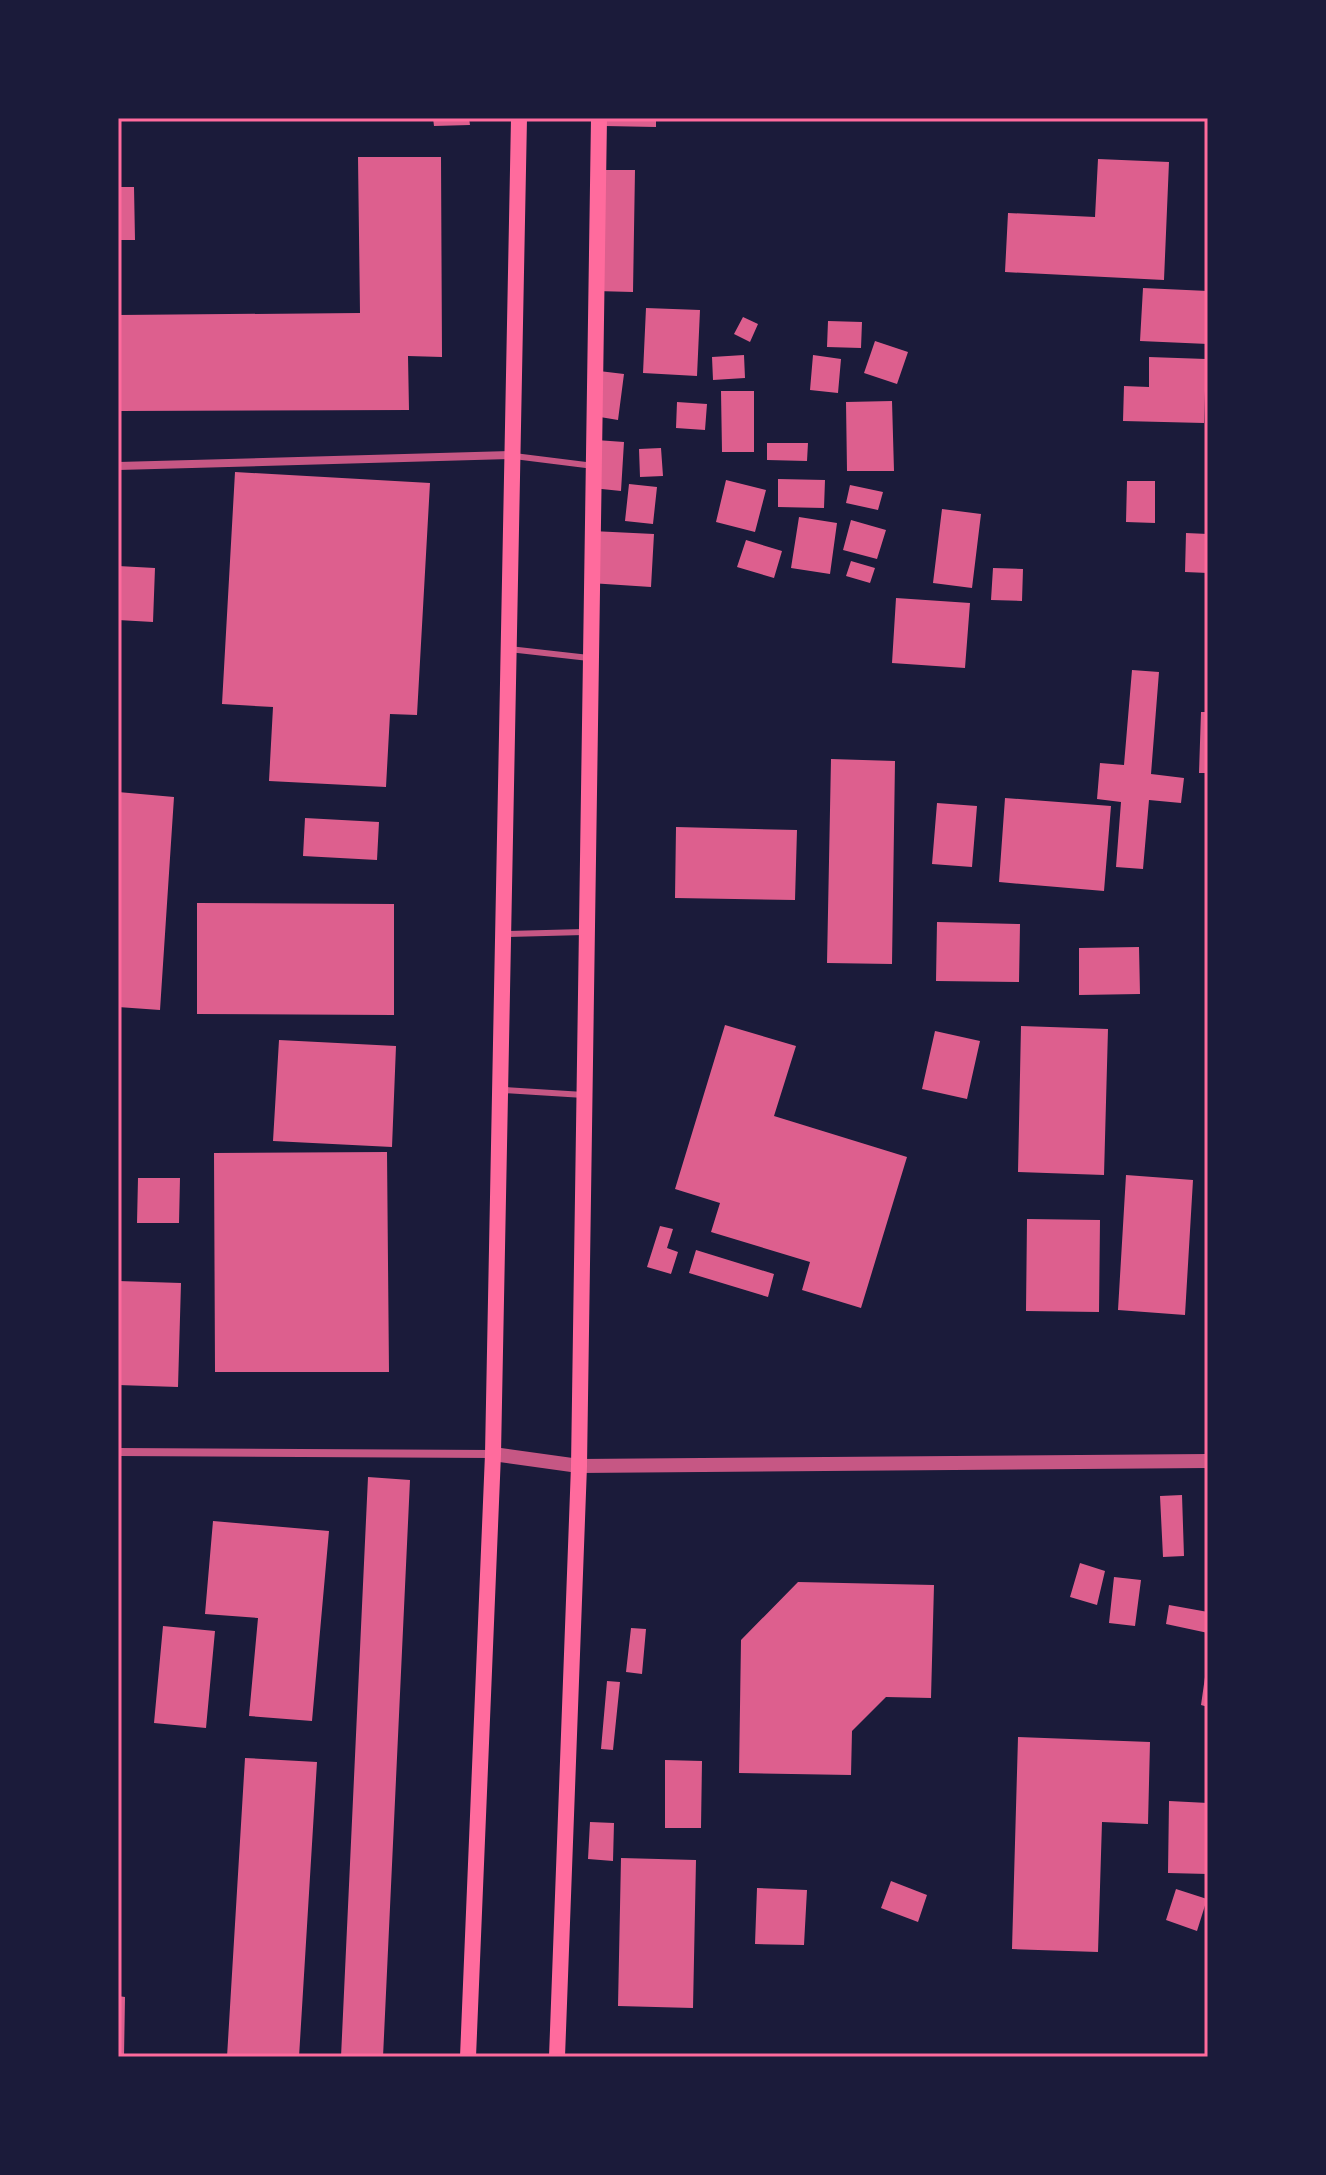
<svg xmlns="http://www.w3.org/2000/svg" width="1326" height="2175" font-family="'Fira Sans',sans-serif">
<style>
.building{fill:#dd5f8e}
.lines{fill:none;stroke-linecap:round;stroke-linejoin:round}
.service{stroke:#c65784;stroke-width:6}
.minor{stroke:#c65784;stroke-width:8}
.tertiary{stroke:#c65784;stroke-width:14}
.secondary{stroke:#ff6b9d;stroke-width:16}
.neatline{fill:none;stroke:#ff6b9d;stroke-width:3}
</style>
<rect width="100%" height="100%" fill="#1b1b3a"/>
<path class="building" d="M433,118H469L470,125L434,126Z
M605,118H656V127L605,126Z
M358,157H441L442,357L408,356L409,410L118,411V315L360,313Z
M1098,159L1169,162L1164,280L1005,272L1008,213L1095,217Z
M598,170H635L633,292L596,291Z
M118,187H134L135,240H118Z
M1143,288L1208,291V344L1140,341Z
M646,308L700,310L697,376L643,373Z
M743,317L758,324L750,342L734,334Z
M828,321L862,322L861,348L827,347Z
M875,341L908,352L897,384L864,373Z
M744,355L745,378L713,380L712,357Z
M813,355L841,359L838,393L810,390Z
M1149,357L1206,359L1204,423L1123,421L1124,386L1149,387Z
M599,371L624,374L618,420L594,416Z
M721,391H754V452H722Z
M892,401L894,471H847L846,402Z
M677,402L707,404L705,430L676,428Z
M596,440L624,442L621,491L592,488Z
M767,443H808L807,461L767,460Z
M661,448L663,476L640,477L639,449Z
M235,472L430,483L417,715L390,714L386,787L269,781L273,707L222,704Z
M778,479L825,480L824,508L778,507Z
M726,480L766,490L755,532L716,522Z
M1127,481H1155V523L1126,522Z
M629,484L657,487L653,524L625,521Z
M850,485L883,492L878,510L846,503Z
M942,509L981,514L972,588L933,583Z
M799,517L837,523L830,574L791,568Z
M851,520L886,530L877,559L843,550Z
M592,531L654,534L651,587L590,583Z
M1186,533L1208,534V573L1185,572Z
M746,540L782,551L774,578L737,567Z
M851,561L875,568L870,583L846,576Z
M118,566L155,568L153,622L118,620Z
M993,568L1023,569L1022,601L991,600Z
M896,598L970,603L965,668L892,663Z
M1132,670L1159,672L1151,774L1184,778L1181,803L1149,800L1143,869L1116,867L1121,802L1097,799L1100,763L1124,765Z
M1201,712H1208V773H1199Z
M831,759L895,761L892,964L827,963Z
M118,792L174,797L160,1010L118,1007Z
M1005,798L1111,806L1104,891L999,882Z
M937,803L977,806L972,867L932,864Z
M305,818L379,822L377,860L303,856Z
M676,827L797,830L795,900L675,898Z
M197,903L394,904V1015L197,1014Z
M937,922L1020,924L1019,982L936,981Z
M1139,947L1140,994L1079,995V948Z
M725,1025L796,1046L774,1116L907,1157L861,1308L802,1290L810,1262L711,1232L720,1203L675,1189Z
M1021,1026L1108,1029L1104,1175L1018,1172Z
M935,1031L980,1041L967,1099L922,1089Z
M279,1040L396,1046L392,1147L273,1141Z
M387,1152L389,1372H215L214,1153Z
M1126,1175L1193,1180L1185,1315L1118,1310Z
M138,1178H180L179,1223H137Z
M1027,1219L1100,1220L1099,1312L1026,1311Z
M660,1226L673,1229L667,1248L678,1252L671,1274L647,1267Z
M696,1250L774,1274L768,1297L689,1273Z
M118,1281L181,1283L178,1387L118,1385Z
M368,1477L410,1480L383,2057H341Z
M1182,1495L1184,1556L1163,1557L1160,1496Z
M213,1521L329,1531L312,1721L249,1716L258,1618L205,1614Z
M1080,1563L1105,1571L1097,1605L1070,1597Z
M1114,1577L1141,1580L1135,1626L1109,1623Z
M798,1582L934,1585L931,1698L886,1697L852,1731L851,1775L739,1773L741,1640Z
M1169,1605L1208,1612V1633L1166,1624Z
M163,1626L215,1631L206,1728L154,1723Z
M631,1628L646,1629L642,1674L626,1672Z
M1206,1670H1208V1707L1201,1705Z
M607,1681L620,1682L613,1750L601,1749Z
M1018,1737L1150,1742L1148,1824L1102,1822L1098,1952L1012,1949Z
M245,1758L317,1762L299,2057H227Z
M665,1760L702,1761L701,1828H665Z
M1169,1801L1208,1803V1874L1168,1873Z
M590,1822L614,1823L613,1861L588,1859Z
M621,1858L696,1860L693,2008L618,2006Z
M891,1881L927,1895L918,1922L881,1908Z
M757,1888L807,1890L804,1945L755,1944Z
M1176,1889L1207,1899L1197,1931L1166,1920Z
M118,1996L125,1997L124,2057H118Z"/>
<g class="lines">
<path class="service" d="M514,456L594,466
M509,649L589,658
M503,934L584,932
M504,1090L584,1095"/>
<path class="minor" d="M118,466L512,455
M118,1452L493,1454"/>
<path class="tertiary" d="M493,1454L579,1466L1208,1461"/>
<path class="secondary" d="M468,2057L493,1454L519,118
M557,2057L579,1466L599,118"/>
</g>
<rect width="1326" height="2175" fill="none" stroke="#1b1b3a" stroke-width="240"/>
<rect x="120" y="120" width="1086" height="1935" class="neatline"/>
</svg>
